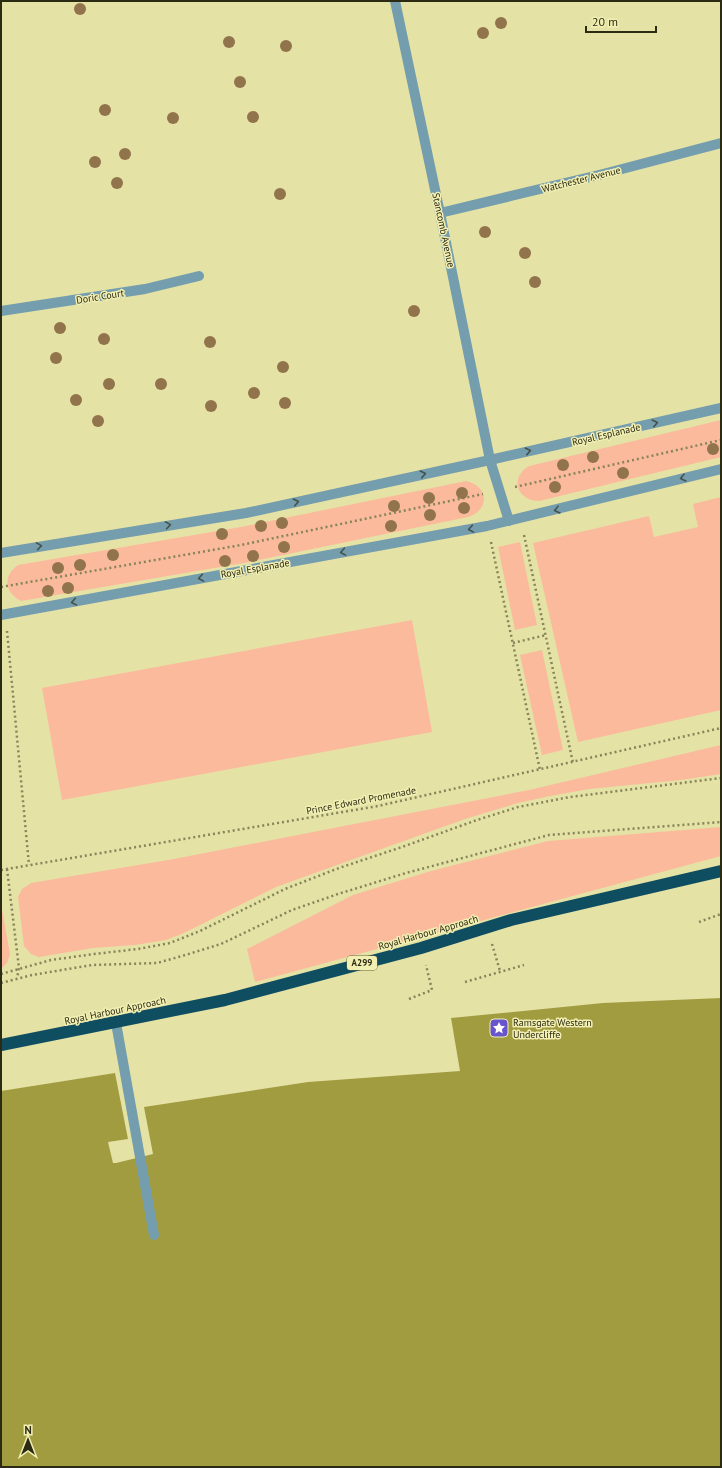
<svg xmlns="http://www.w3.org/2000/svg" width="722" height="1468" font-family="'PT Sans',sans-serif">
<style>
.green{fill:#fbba9c}
.water{fill:#a29c41}
.lines{fill:none;stroke-linecap:round;stroke-linejoin:round}
.path{stroke:#86845a;stroke-width:2.5;stroke-dasharray:2 3;stroke-linecap:butt}
.minor{stroke:#749dae;stroke-width:10}
.highway{stroke:#0f4d61;stroke-width:12}
.tree{fill:#91744b}
.oneway{stroke:#455249}
.labels{text-anchor:middle;stroke-width:3;stroke-linejoin:round;paint-order:stroke}
.shield{fill:#f2efb3;stroke:#676542;stroke-width:1}
.shield-label{font-size:9px;font-weight:bold;fill:#2b2a12}
.street-label{font-size:10px;fill:#2b2a12;stroke:#f2efb3}
.poi-label{font-size:10px;fill:#2b2a12;stroke:#f2efb3;text-anchor:start}
</style>
<rect width="100%" height="100%" fill="#e5e2a6"/>
<path class="green" d="M721,420V457L539,501C517,501 509,478 529,466Z
M466,481C489,486 490,510 468,517L244,563L21,601C5,593 2,576 18,565L241,527Z
M721,497V710L578,742L533,543L649,516L654,537L698,527L693,504Z
M520,542L537,625L515,630L498,547Z
M412,620L432,732L62,800L42,688Z
M542,650L563,750L542,755L520,655Z
M721,745V774L681,780L589,789L550,796L518,803L465,819L276,887L184,933L166,940L135,945L93,948L39,957L31,954L24,946L18,897L22,889L31,883L174,859L529,790Z
M721,827V856L255,982L247,949L353,895L431,871L548,841Z
M1,904L10,954L7,963L1,969Z"/>
<path class="water" d="M721,998V1467H1V1091L115,1073L128,1139L108,1142L113,1163H116L153,1154L144,1107L308,1082L460,1071L451,1018L603,1003Z"/>
<g class="lines">
<path class="path" d="M515,487L721,440
M524,535L573,763
M491,542L540,770
M1,587L241,545L483,494
M7,631L29,865
M513,643L546,635
M7,869L19,968L17,978
M1,870L378,806L721,728
M699,922L721,914
M492,944L500,971
M1,974L51,960L94,954L138,949L170,943L200,931L285,889L339,868L402,847L477,820L518,807L570,797L721,778
M465,982L524,965
M1,983L32,975L92,965L157,963L182,956L221,944L292,910L338,894L406,873L549,835L721,822
M409,999L432,990L426,965"/>
<path class="minor" d="M395,1L440,213L490,460L509,521
M440,213L603,174L721,143
M1,311L145,289L199,276
M1,553L246,513L490,460L721,408
M1,615L487,526L721,469
M116,1023L154,1235"/>
<path class="highway" d="M1,1045L225,1000L421,948L511,920L721,871"/>
</g>
<g class="tree">
<circle cx="80" cy="9" r="6"/>
<circle cx="501" cy="23" r="6"/>
<circle cx="483" cy="33" r="6"/>
<circle cx="229" cy="42" r="6"/>
<circle cx="286" cy="46" r="6"/>
<circle cx="240" cy="82" r="6"/>
<circle cx="105" cy="110" r="6"/>
<circle cx="253" cy="117" r="6"/>
<circle cx="173" cy="118" r="6"/>
<circle cx="125" cy="154" r="6"/>
<circle cx="95" cy="162" r="6"/>
<circle cx="117" cy="183" r="6"/>
<circle cx="280" cy="194" r="6"/>
<circle cx="485" cy="232" r="6"/>
<circle cx="525" cy="253" r="6"/>
<circle cx="535" cy="282" r="6"/>
<circle cx="414" cy="311" r="6"/>
<circle cx="60" cy="328" r="6"/>
<circle cx="104" cy="339" r="6"/>
<circle cx="210" cy="342" r="6"/>
<circle cx="56" cy="358" r="6"/>
<circle cx="283" cy="367" r="6"/>
<circle cx="109" cy="384" r="6"/>
<circle cx="161" cy="384" r="6"/>
<circle cx="254" cy="393" r="6"/>
<circle cx="76" cy="400" r="6"/>
<circle cx="285" cy="403" r="6"/>
<circle cx="211" cy="406" r="6"/>
<circle cx="98" cy="421" r="6"/>
<circle cx="713" cy="449" r="6"/>
<circle cx="593" cy="457" r="6"/>
<circle cx="563" cy="465" r="6"/>
<circle cx="623" cy="473" r="6"/>
<circle cx="555" cy="487" r="6"/>
<circle cx="462" cy="493" r="6"/>
<circle cx="429" cy="498" r="6"/>
<circle cx="394" cy="506" r="6"/>
<circle cx="464" cy="508" r="6"/>
<circle cx="430" cy="515" r="6"/>
<circle cx="282" cy="523" r="6"/>
<circle cx="261" cy="526" r="6"/>
<circle cx="391" cy="526" r="6"/>
<circle cx="222" cy="534" r="6"/>
<circle cx="284" cy="547" r="6"/>
<circle cx="113" cy="555" r="6"/>
<circle cx="253" cy="556" r="6"/>
<circle cx="225" cy="561" r="6"/>
<circle cx="80" cy="565" r="6"/>
<circle cx="58" cy="568" r="6"/>
<circle cx="68" cy="588" r="6"/>
<circle cx="48" cy="591" r="6"/>
</g>
<defs><path id="oneway-chevron" d="M-2-3.5L2.5 0L-2 3.5" fill="none" stroke-width="1.6" stroke-linecap="round" stroke-linejoin="round"/></defs>
<g class="oneway">
<use href="#oneway-chevron" transform="translate(655 423) rotate(-13)"/>
<use href="#oneway-chevron" transform="translate(528 451) rotate(-13)"/>
<use href="#oneway-chevron" transform="translate(423 474) rotate(-12)"/>
<use href="#oneway-chevron" transform="translate(683 478) rotate(166)"/>
<use href="#oneway-chevron" transform="translate(296 502) rotate(-12)"/>
<use href="#oneway-chevron" transform="translate(557 510) rotate(166)"/>
<use href="#oneway-chevron" transform="translate(168 525) rotate(-9)"/>
<use href="#oneway-chevron" transform="translate(471 529) rotate(170)"/>
<use href="#oneway-chevron" transform="translate(39 546) rotate(-9)"/>
<use href="#oneway-chevron" transform="translate(343 552) rotate(170)"/>
<use href="#oneway-chevron" transform="translate(201 578) rotate(170)"/>
<use href="#oneway-chevron" transform="translate(74 602) rotate(170)"/>
</g>
<defs>
<g id="sight-square" transform="scale(1)"><rect x="-9" y="-9" width="18" height="18" rx="4" fill="#6855ce" stroke="#f2efb3"/><path d="M0-6L1.8-2.2L6-1.7L2.9 1.2L3.7 5.4L0 3.3L-3.7 5.4L-2.9 1.2L-6-1.7L-1.8-2.2Z" fill="#fff"/></g>
</defs>
<g fill-rule="evenodd">
<use href="#sight-square" x="499" y="1028"/>
</g>
<g class="labels">
<rect class="shield" x="347" y="956" width="30" height="14" rx="3"/>
<g class="shield-label">
<text x="362" y="966">A299</text>
</g>
<g class="street-label">
<text transform="translate(581 179) rotate(-14)" y="4">Watchester Avenue</text>
<text transform="translate(444 230) rotate(78)" y="4">Stancomb Avenue</text>
<text transform="translate(100 296) rotate(-9)" y="4">Doric Court</text>
<text transform="translate(606 434) rotate(-13)" y="4">Royal Esplanade</text>
<text transform="translate(255 568) rotate(-10)" y="4">Royal Esplanade</text>
<text transform="translate(361 800) rotate(-11)" y="4">Prince Edward Promenade</text>
<text transform="translate(428 932) rotate(-16)" y="4">Royal Harbour Approach</text>
<text transform="translate(115 1010) rotate(-12)" y="4">Royal Harbour Approach</text>
</g>
<g class="poi-label">
<text x="513" y="1026">Ramsgate Western<tspan x="513" dy="12">Undercliffe</tspan></text>
</g>
</g>
<rect width="722" height="1468" fill="none" stroke="#2b2a12" stroke-width="4"/>
<g transform="translate(28 1440)" stroke="#f2efb3" stroke-width="3" paint-order="stroke">
<path d="M0-3L7 15L0 10L-7 15Z" fill="#2b2a12"/>
<text y="-6" font-size="11" font-weight="bold" text-anchor="middle" fill="#2b2a12">N</text>
</g>
<path d="M586 26v6h70v-6" fill="none" stroke="#2b2a12" stroke-width="2"/>
<text x="592" y="26" font-size="12" fill="#2b2a12" stroke="#f2efb3" stroke-width="3" paint-order="stroke">20 m</text>
</svg>
